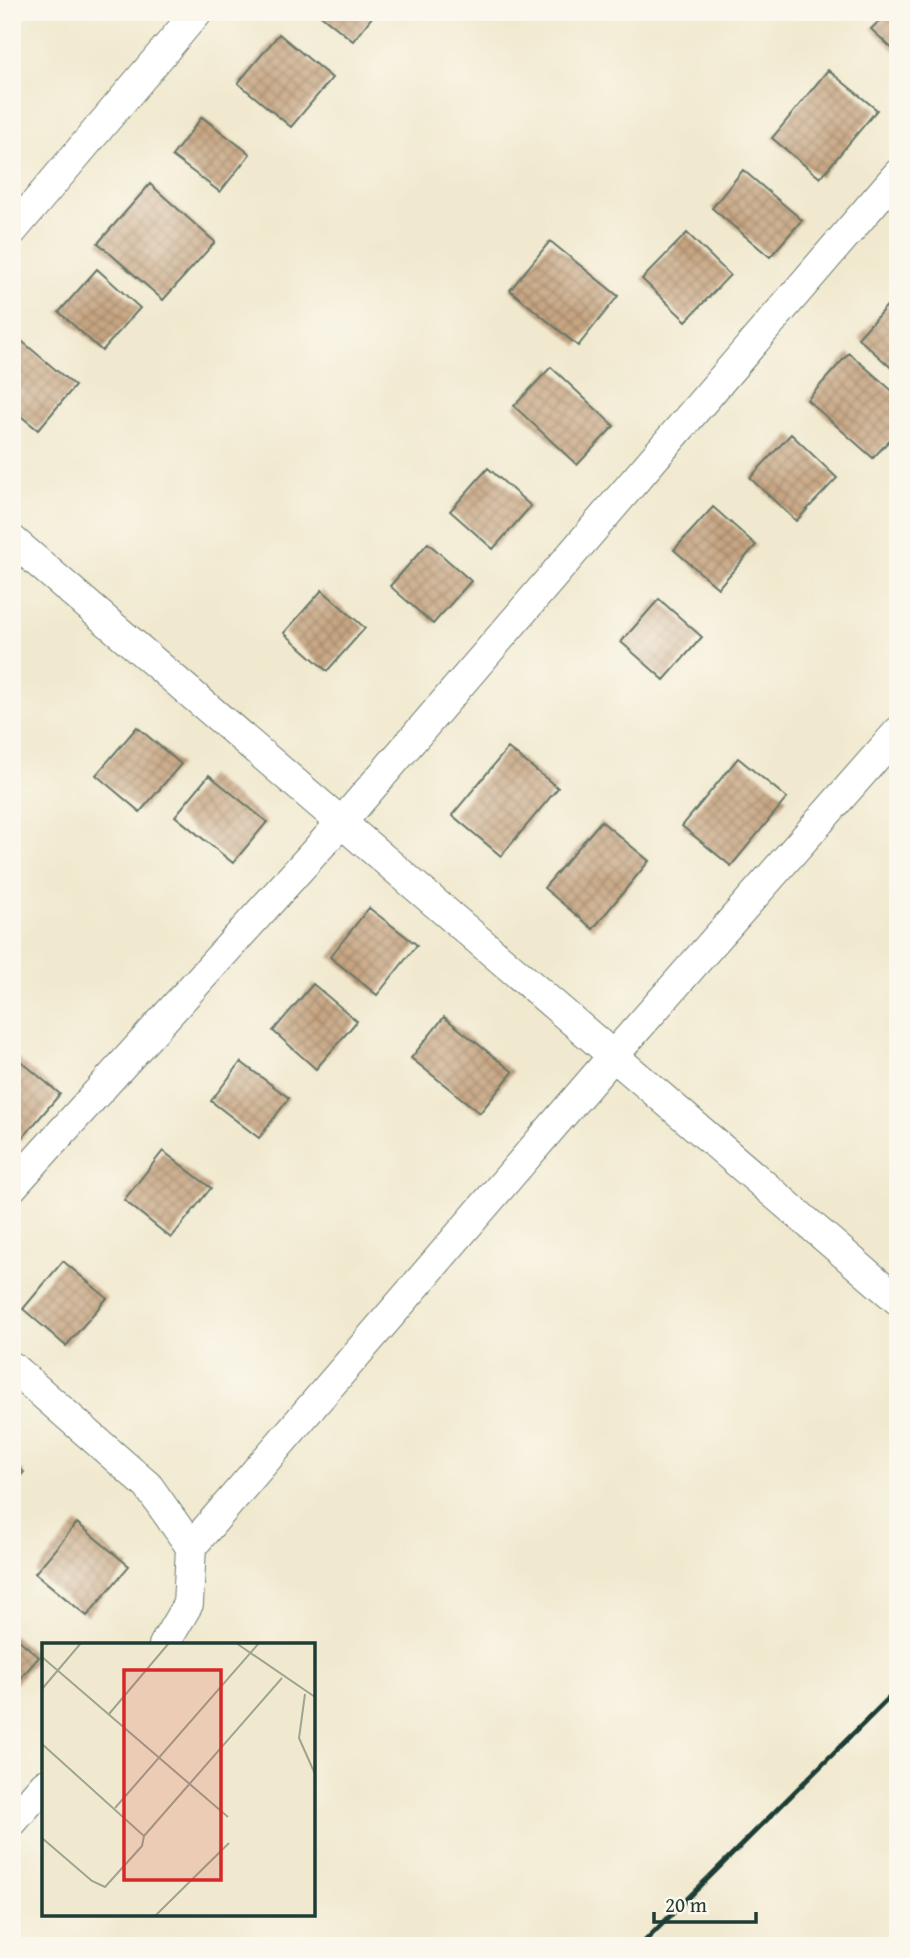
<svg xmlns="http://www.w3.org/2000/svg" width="910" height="1958" font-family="'Gentium Book Plus',serif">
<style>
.building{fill:url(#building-cross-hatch)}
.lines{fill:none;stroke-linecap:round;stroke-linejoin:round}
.minor-casing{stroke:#68796a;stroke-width:32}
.minor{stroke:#fff;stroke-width:30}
.rail{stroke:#1f3d34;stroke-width:5}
.inset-road{fill:none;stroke:#9da491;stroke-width:2}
.view{fill:#d62828;fill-opacity:0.15;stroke:#d62828;stroke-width:3.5}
.inset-edge{fill:none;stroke:#1f3d34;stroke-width:3.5}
</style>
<defs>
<pattern id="building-cross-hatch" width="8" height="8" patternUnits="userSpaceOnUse" patternTransform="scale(1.75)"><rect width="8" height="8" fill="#c7a582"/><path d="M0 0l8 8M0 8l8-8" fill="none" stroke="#a1886b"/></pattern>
</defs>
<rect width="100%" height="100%" fill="#fbf7ec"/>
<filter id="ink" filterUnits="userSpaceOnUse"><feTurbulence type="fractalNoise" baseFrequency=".0143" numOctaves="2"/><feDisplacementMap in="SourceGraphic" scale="14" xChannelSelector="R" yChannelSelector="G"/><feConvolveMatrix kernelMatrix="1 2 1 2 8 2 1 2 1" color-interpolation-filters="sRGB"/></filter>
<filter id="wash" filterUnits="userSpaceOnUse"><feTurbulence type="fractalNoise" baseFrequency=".00686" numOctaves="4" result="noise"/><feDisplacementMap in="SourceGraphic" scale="28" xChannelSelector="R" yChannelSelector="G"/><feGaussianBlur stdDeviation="1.57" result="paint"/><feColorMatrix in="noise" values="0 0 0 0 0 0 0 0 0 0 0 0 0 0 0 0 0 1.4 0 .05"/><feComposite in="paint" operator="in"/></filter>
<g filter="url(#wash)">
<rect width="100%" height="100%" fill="#f1e9cf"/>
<g id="blocks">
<path class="building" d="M317,12H376L353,41Z
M888,12H898V54L871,29Z
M279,34L332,78L291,127L238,83Z
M828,70L877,110L820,178L772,138Z
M202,117L250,154L220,192L172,156Z
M743,170L802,220L770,257L712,208Z
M150,184L215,242L163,300L98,243Z
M687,233L730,275L686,321L642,279Z
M550,241L618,296L578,346L510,290Z
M97,269L140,308L102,351L59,312Z
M892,300L898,306V370L896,372L858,338Z
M17,337L75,386L38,430L12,409V343Z
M849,353L898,396V431L873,458L807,400Z
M551,367L614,426L577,465L514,406Z
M791,434L837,478L796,521L750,478Z
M488,468L531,506L493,549L450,511Z
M713,507L756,545L718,588L674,550Z
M428,543L471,581L433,624L390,586Z
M322,590L365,628L327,671L284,633Z
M659,599L702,637L664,680L621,642Z
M137,727L181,764L140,812L96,775Z
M508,748L558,788L501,856L452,815Z
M738,758L787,798L731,866L682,826Z
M209,775L267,822L233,863L175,816Z
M601,821L649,861L593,929L544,888Z
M369,908L417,945L377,995L330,957Z
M313,984L357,1021L316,1069L273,1031Z
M444,1017L513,1072L480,1113L411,1058Z
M16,1057L60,1094L19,1142L12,1136V1061Z
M241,1062L289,1098L259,1138L211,1101Z
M163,1151L211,1188L171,1238L124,1200Z
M63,1261L107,1298L66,1346L23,1309Z
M12,1462L24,1472L12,1486Z
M77,1523L129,1566L87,1616L35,1573Z
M12,1634L39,1657L12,1688Z"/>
</g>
</g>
<g filter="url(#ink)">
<use href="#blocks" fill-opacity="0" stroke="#68796a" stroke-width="2"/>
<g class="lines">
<g class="minor-casing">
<path id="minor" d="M12,231L197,12
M12,540L898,1300
M12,1187L341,823L898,174
M12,1367L148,1486L191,1547L188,1604L164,1645
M191,1547L613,1056L898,732
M12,1822L44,1785"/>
</g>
<use href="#minor" class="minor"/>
<path class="rail" d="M640,1946L898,1689"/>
</g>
</g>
<g transform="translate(42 1643)">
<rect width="273" height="273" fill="#f1e9cf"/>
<path class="inset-road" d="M194,0L273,54M0,14L186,174M0,46L39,0M263,51L257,95L273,131M67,71L127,0M0,101L102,193L100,203L63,244L50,238L0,195M73,165L217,0M102,193L240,35M113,273L187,200"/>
<path class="view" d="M82,27H179V237H82Z"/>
<rect width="273" height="273" class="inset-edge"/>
</g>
<rect width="910" height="1958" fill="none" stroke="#fbf7ec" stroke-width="42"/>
<path d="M654 1912v10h102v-10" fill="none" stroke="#1f3d34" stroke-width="3.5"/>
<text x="665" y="1912" font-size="21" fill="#1f3d34" stroke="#fbf7ec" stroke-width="5" paint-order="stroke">20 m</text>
</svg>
